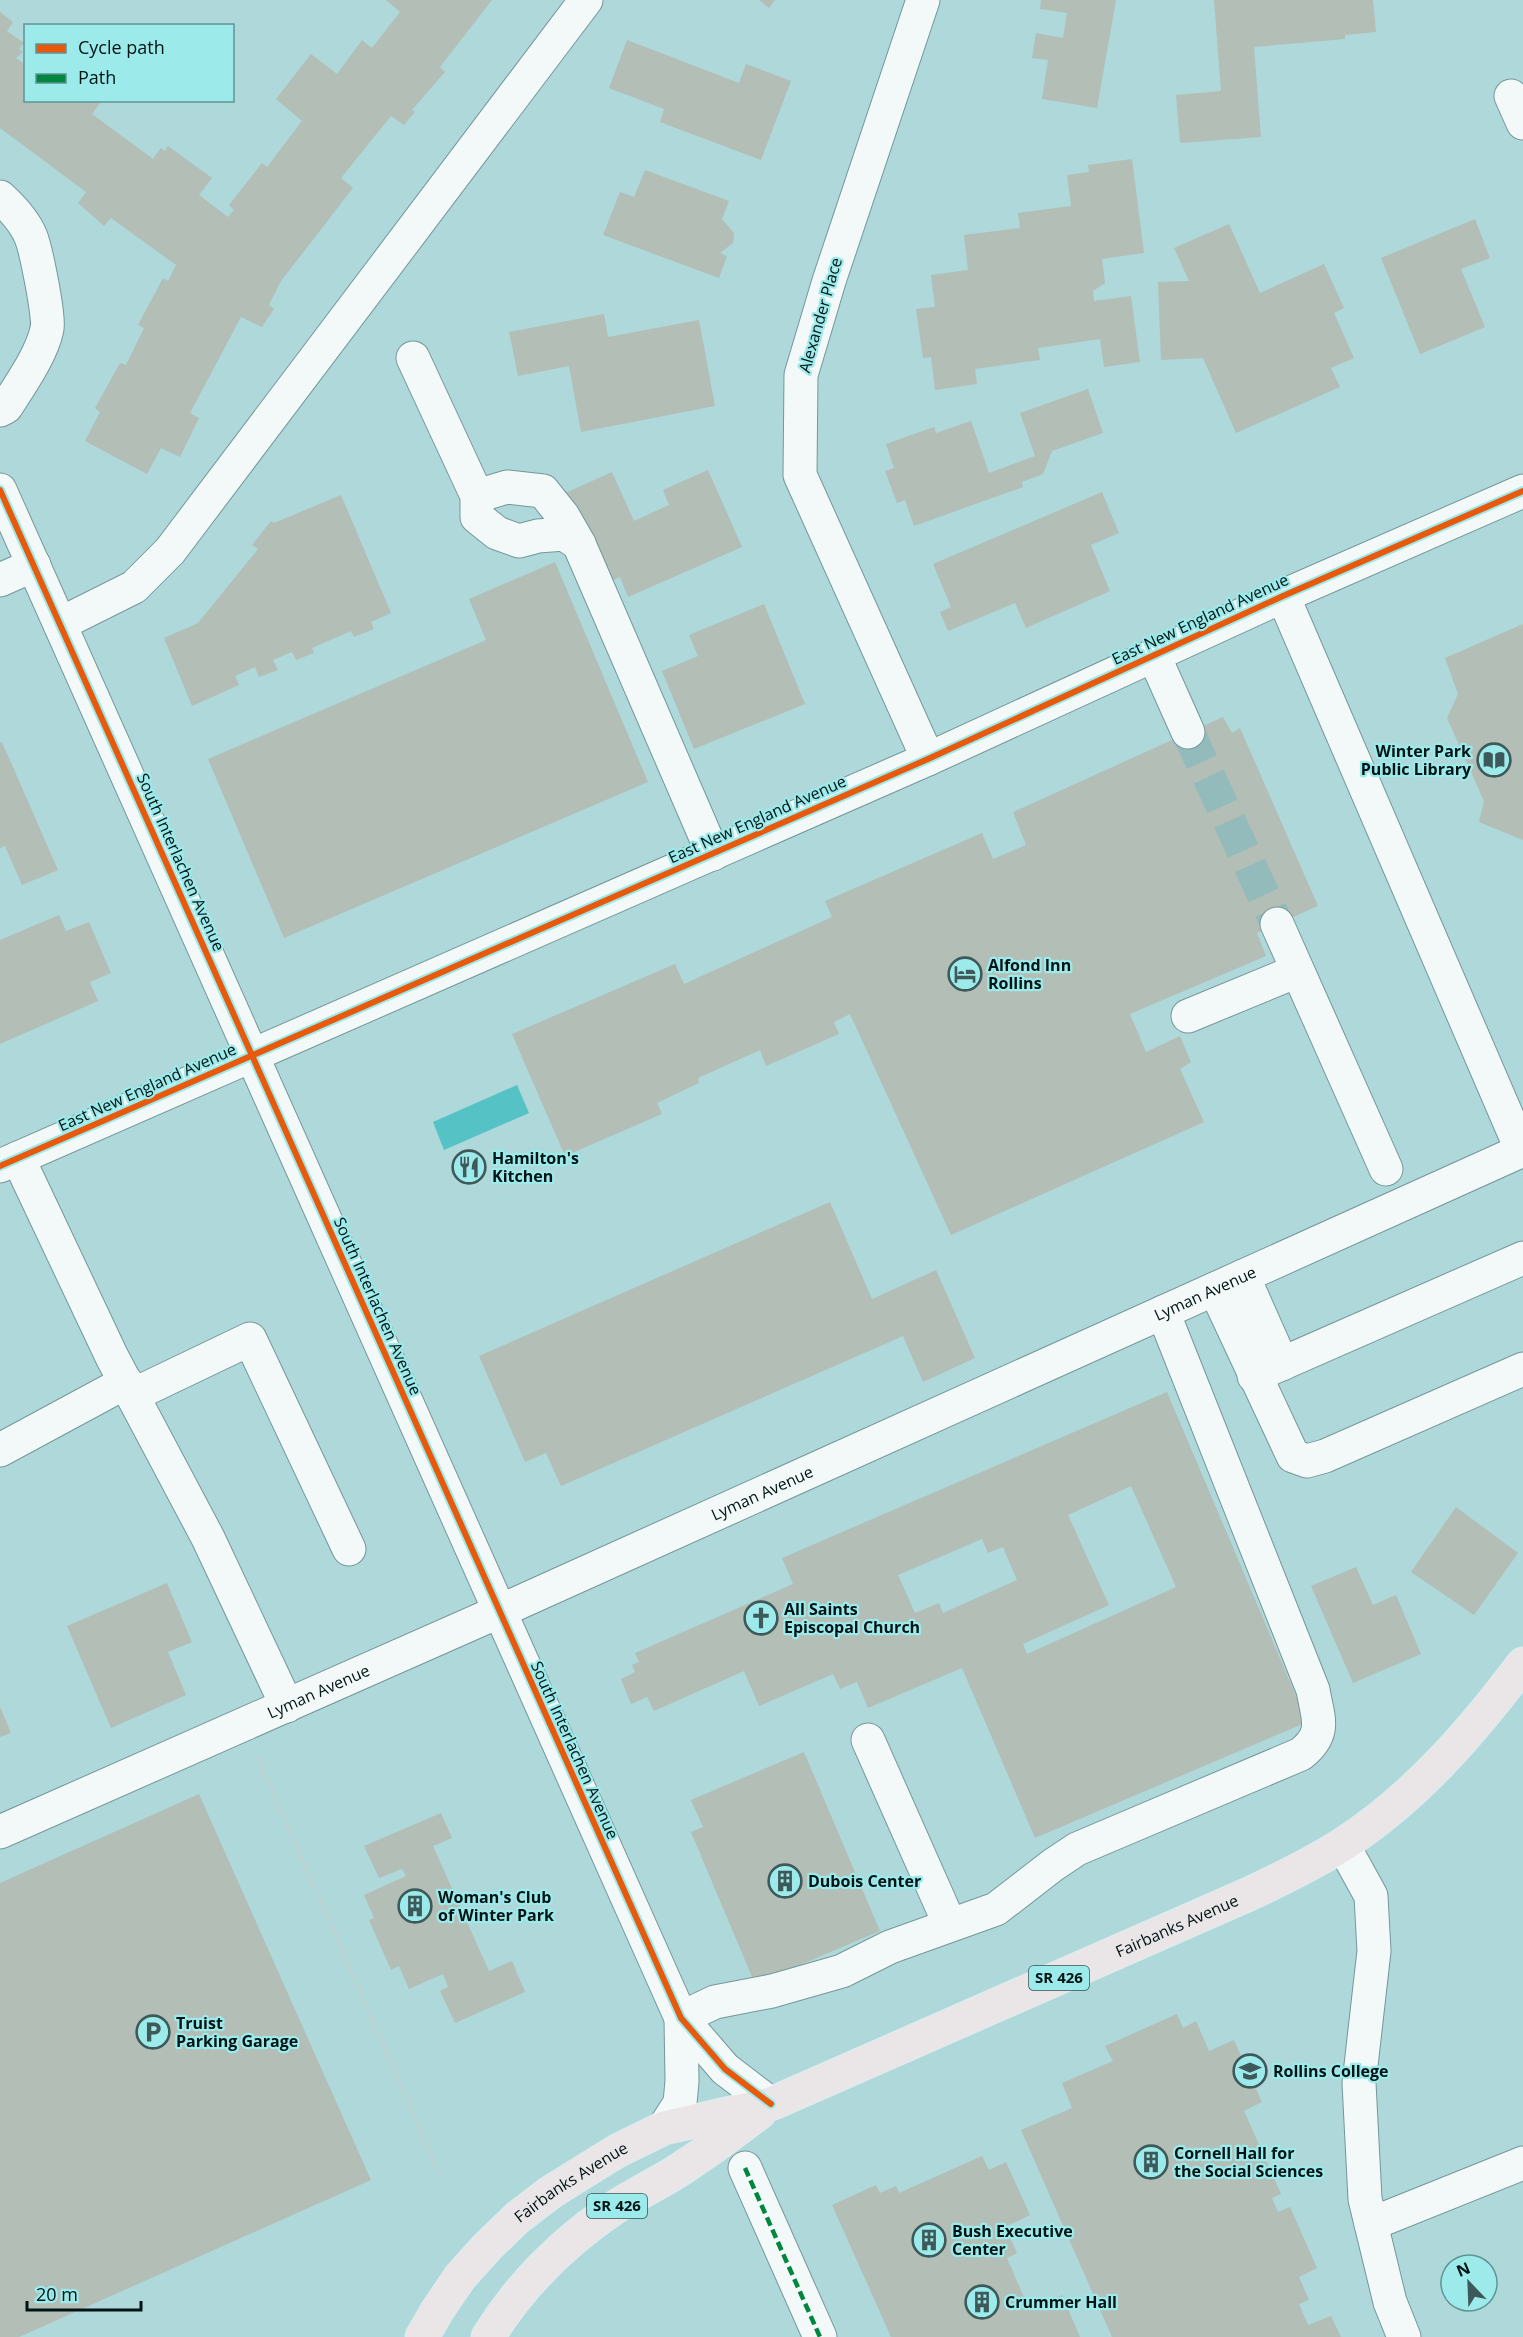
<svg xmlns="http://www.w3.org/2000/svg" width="1523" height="2337" font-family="'Open Sans',sans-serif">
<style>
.water{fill:#55c2c5}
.building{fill:#b2beb6;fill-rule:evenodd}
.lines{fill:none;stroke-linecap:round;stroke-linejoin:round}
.minor-tunnel{stroke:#94bbbc;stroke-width:33;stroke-dasharray:33 16;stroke-linecap:butt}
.minor-casing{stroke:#759799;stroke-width:35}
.major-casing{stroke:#dbedee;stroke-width:35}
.path{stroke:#c2d0d1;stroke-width:4;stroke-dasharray:3 3;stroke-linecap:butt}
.minor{stroke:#f3f9f9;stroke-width:33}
.major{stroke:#eae5e6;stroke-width:33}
.quiet{stroke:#00873e;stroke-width:4.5;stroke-dasharray:9 4.5;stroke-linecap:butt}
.cycleway-casing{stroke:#9deaeb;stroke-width:10}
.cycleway{stroke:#e8590c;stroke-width:6}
.labels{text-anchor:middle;stroke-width:4.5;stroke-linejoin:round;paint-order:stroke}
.shield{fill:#9deaeb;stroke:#2f5455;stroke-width:1.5}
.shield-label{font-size:15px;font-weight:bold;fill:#001415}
.street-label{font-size:16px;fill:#001415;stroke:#9deaeb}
.poi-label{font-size:16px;font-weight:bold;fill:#001415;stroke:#9deaeb;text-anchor:start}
</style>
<rect width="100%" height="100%" fill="#aed8da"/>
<path class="water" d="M517,1085L529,1113L444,1150L433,1122Z"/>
<path class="building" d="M386,0H492L440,67L445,72L412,110L415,112L404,125L391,116L341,178L353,188L281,281L269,305L274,309L262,327L241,317L190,413L199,418L180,457L161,448L147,474L85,441L100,412L95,408L120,363L126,365L144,328L138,325L163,278L168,281L176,265L111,218L104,226L78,203L86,192L0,128V12L13,22L7,31L24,43L19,49L23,52L16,58L26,65V100H102L92,114L153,159L161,148L165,151L168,146L212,178L199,195L228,217L234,210L229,205L262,163L267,167L302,121L276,99L311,54L337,74L362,40L372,48L400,12Z
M759,0H775L769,8Z
M1041,0H1116L1097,108L1042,99L1048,60L1032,58L1036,33L1063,38L1067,13L1040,9Z
M1214,0H1373L1376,32L1345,35V39L1254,47L1261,137L1180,143L1176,95L1221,91Z
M627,40L739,83L746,64L791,81L761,160L660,122L664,109L609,88Z
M1132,159L1144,253L1102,259L1105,283L1093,291L1094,301L1131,296L1140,362L1104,367L1100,339L1038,348L1040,360L975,369L977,384L935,390L931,357L923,358L916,309L935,307L931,275L968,270L964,235L1020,228L1018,213L1071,206L1067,175L1089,172L1088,165Z
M645,170L729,201L722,219L734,233L733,243L720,253L727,256L719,278L603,235L620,192L634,197Z
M1475,219L1490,258L1461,269L1485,327L1420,354L1381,258Z
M1229,224L1260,293L1324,264L1344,308L1334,313L1354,358L1331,368L1340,387L1236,433L1203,358L1161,360L1158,282L1189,281L1174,248Z
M604,314L608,337L699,320L715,406L581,432L569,366L518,376L509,332Z
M1088,389L1103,433L1052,451L1043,474L1022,482L1023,487L914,526L905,500L897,503L885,471L894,468L886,444L934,427L936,433L971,421L989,473L1035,456L1020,413Z
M708,470L742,547L628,597L620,577L604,584L563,494L612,472L634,521L669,505L663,490Z
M1102,492L1119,533L1091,545L1110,591L1026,628L1015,603L948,631L940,612L951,607L933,564Z
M341,495L391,613L371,622L374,629L354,637L351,631L312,648L314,653L296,660L292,652L273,660L278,670L259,677L255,667L235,676L239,685L192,706L164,638L198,623L258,549L252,545L271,521L274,523Z
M555,562L648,782L284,938L208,759L486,640L469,599Z
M764,604L805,704L694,749L662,671L698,656L689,635Z
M1523,624V840L1479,822L1484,801L1447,718L1458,694L1445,658Z
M1223,717L1232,733L1240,728L1318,906L1257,933L1266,956L1130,1014L1146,1052L1180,1036L1191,1062L1180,1069L1204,1122L951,1235L850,1014L834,1022L839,1034L766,1066L760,1050L698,1078L699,1083L657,1103L662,1114L565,1156L512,1034L675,964L684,984L832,917L825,901L982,833L993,859L1026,845L1013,812Z
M2,742L58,870L22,885L5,846L0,848V743Z
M59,915L66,931L89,922L111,973L90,982L98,1001L0,1044V940Z
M830,1202L872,1299L936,1270L975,1358L923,1382L903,1336L561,1486L546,1453L525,1462L479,1356Z
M1167,1392L1307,1722L1035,1838L962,1668L868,1708L857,1682L840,1689L833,1674L759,1706L744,1671L654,1711L647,1697L631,1704L621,1679L635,1672L632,1665L639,1662L635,1653L793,1584L782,1558ZM1131,1486L1176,1587L1027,1654L1023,1644L1109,1605L1068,1515ZM982,1539L988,1553L1003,1547L1017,1580L943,1613L939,1603L915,1613L898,1575Z
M1456,1507L1518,1553L1474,1615L1411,1572Z
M1356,1567L1373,1605L1396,1595L1421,1654L1353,1683L1311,1586Z
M167,1583L192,1642L168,1652L186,1695L111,1728L67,1626Z
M0,1707L11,1733L0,1737Z
M804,1752L880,1931L755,1984L691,1832L703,1827L691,1800Z
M199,1794L371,2180L19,2337H0V1883Z
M441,1813L452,1838L433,1846L489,1971L512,1961L525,1992L455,2023L440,1991L448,1987L443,1974L409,1989L399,1966L391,1970L369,1920L374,1918L364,1895L406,1876L402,1869L379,1878L364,1846Z
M1177,2014L1183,2028L1196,2021L1209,2051L1234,2040L1262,2102L1244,2111L1281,2194L1272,2198L1278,2212L1290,2207L1317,2268L1299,2277L1309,2300L1299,2304L1308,2325L1331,2316L1341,2337H1112L1021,2130L1072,2108L1062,2083L1113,2061L1105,2046Z
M982,2156L989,2170L1006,2162L1030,2215L1005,2227L1017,2253L1007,2258L1029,2309L1062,2295L1080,2337H891L832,2205L876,2185L880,2193L896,2186L899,2193Z"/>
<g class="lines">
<path class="minor-tunnel" d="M1188,732L1277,924"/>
<g class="minor-casing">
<g id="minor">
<path d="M923,0L829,281L801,375L800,475L928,759"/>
<path d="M1511,96L1523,123"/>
<path d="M0,197C12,208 25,222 31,237C36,250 50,318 47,329C42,354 20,385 6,407L0,410"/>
<path d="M413,358L477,496V517L497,533L519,541L538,536L564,534L579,544"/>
<path d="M0,490L681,2018L725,2069L771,2104"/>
<path d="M477,496L507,487L543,491L563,516L579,544L713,854"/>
<path d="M0,580L34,565"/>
<path d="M1283,596L1522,1151"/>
<path d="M60,624L134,587L170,551L586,0"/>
<path d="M1154,656L1188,732"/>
<path d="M1277,924L1386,1169"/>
<path d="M1188,1016L1297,971"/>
<path d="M18,1158L112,1357L208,1538L287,1706"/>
<path d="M0,1166L928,759L1283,596L1523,491"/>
<path d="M1243,1276L1282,1364"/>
<path d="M1215,1289L1293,1456L1307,1461L1325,1456L1523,1369"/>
<path d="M1254,1376L1523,1258"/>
<path d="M133,1395L250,1339L349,1549"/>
<path d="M0,1450L126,1382"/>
<path d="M868,1740L950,1925"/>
<path id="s1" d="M0,1832L498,1612L1523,1150"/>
<path d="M1343,1845L1371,1896L1374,1951L1359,2083L1365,2199L1390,2302L1404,2337"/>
<path d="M681,2018L715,2002L772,1991L842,1971L890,1947L996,1909L1053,1865L1077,1849L1301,1754C1327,1733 1318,1719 1313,1690L1163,1312"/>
<path d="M664,2128L680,2103L682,2081L681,2018"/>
<path d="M745,2168L820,2337"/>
<path d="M1371,2224L1523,2163"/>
</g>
</g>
<g class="major-casing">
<g id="major">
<path id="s2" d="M422,2337L437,2311L460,2277L488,2246L517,2218L551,2192L617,2151L664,2128L771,2104L1249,1894C1281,1879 1312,1864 1342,1845C1415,1798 1471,1733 1523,1664"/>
<path d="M488,2337C520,2285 566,2240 617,2206C640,2191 666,2180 688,2164C713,2148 736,2130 759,2113"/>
</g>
</g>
<path class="path" d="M258,1758L439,2173"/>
<use href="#minor" class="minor"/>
<use href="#major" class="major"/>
<path class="quiet" d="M745,2168L820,2337"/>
<g class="cycleway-casing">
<path id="cycleway" d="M0,490L681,2018L725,2069L771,2104
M0,1166L928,759L1283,596L1523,491"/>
</g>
<use href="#cycleway" class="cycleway"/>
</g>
<defs>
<g id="library-ring" transform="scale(1.725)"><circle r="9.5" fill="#9deaeb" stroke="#3d595a" stroke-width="1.5"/><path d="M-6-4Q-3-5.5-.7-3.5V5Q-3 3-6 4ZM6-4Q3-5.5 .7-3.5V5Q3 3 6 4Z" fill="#3d595a"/></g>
<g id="hotel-ring" transform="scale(1.725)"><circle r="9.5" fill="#9deaeb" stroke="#3d595a" stroke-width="1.5"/><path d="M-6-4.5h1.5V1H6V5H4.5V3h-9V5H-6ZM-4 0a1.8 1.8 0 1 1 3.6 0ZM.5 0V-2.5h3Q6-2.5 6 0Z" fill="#3d595a"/></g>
<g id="restaurant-ring" transform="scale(1.725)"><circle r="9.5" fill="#9deaeb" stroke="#3d595a" stroke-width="1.5"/><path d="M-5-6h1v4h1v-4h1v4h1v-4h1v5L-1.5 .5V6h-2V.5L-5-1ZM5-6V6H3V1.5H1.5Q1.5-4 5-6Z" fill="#3d595a"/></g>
<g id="church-ring" transform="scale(1.725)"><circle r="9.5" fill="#9deaeb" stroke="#3d595a" stroke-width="1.5"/><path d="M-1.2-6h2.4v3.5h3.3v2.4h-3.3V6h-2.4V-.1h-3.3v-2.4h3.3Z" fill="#3d595a"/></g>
<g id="building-ring" transform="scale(1.725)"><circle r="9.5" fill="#9deaeb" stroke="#3d595a" stroke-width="1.5"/><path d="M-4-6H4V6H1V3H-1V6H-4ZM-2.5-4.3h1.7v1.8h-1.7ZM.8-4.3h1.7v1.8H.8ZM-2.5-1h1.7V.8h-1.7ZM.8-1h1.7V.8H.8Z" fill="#3d595a"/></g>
<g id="parking-ring" transform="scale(1.725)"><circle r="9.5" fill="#9deaeb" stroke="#3d595a" stroke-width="1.5"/><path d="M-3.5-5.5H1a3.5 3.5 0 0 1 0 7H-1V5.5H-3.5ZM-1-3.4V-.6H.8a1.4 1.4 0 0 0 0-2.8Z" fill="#3d595a"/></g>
<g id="university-ring" transform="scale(1.725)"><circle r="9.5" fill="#9deaeb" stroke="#3d595a" stroke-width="1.5"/><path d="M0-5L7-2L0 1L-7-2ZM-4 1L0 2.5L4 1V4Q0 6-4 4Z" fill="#3d595a"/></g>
</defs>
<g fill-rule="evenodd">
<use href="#library-ring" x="1494" y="760"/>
<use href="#hotel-ring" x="965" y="974"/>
<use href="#restaurant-ring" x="469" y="1167"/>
<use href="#church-ring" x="761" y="1618"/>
<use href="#building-ring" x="785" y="1881"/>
<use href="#building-ring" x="415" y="1906"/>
<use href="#parking-ring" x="153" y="2032"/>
<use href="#university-ring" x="1250" y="2071"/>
<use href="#building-ring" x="1151" y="2162"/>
<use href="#building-ring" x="929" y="2240"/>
<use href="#building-ring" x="982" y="2302"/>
</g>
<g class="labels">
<g class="shield">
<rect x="1029" y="1966" width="60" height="24" rx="4.5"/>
<rect x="587" y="2194" width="60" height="24" rx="4.5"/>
</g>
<g class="shield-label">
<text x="1059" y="1983">SR 426</text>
<text x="617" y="2211">SR 426</text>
</g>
<g class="street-label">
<text transform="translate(820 315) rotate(-74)" y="6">Alexander Place</text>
<text transform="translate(1200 619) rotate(-25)" y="6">East New England Avenue</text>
<text transform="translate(757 819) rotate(-24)" y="6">East New England Avenue</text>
<text transform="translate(181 862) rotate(66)" y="6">South Interlachen Avenue</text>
<text transform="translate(147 1087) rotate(-24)" y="6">East New England Avenue</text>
<text dy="6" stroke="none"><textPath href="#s1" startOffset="1320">Lyman Avenue</textPath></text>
<text transform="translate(378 1306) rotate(66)" y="6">South Interlachen Avenue</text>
<text dy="6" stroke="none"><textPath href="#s1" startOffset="834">Lyman Avenue</textPath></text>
<text dy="6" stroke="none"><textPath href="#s1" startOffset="348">Lyman Avenue</textPath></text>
<text transform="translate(575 1750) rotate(66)" y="6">South Interlachen Avenue</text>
<text dy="6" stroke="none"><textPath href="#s2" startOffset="879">Fairbanks Avenue</textPath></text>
<text dy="6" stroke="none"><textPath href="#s2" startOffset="218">Fairbanks Avenue</textPath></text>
</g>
<g class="poi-label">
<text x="1471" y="757" text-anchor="end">Winter Park<tspan x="1471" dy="18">Public Library</tspan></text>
<text x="988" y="971">Alfond Inn<tspan x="988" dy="18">Rollins</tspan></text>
<text x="492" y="1164">Hamilton's<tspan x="492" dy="18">Kitchen</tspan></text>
<text x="784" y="1615">All Saints<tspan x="784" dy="18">Episcopal Church</tspan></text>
<text x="808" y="1887">Dubois Center</text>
<text x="438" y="1903">Woman's Club<tspan x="438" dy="18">of Winter Park</tspan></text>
<text x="176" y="2029">Truist<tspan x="176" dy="18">Parking Garage</tspan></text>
<text x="1273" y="2077">Rollins College</text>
<text x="1174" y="2159">Cornell Hall for<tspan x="1174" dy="18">the Social Sciences</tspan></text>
<text x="952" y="2237">Bush Executive<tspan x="952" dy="18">Center</tspan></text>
<text x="1005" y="2308">Crummer Hall</text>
</g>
</g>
<rect x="24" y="24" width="210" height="78" fill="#9deaeb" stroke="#5e9495" stroke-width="1.5"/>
<rect x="36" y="44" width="30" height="9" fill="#e8590c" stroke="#5e9495" stroke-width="1.5"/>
<text x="78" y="54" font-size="18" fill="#001415">Cycle path</text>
<rect x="36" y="74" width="30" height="9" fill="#00873e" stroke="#5e9495" stroke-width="1.5"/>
<text x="78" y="84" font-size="18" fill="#001415">Path</text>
<g transform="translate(1469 2283) rotate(337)"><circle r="28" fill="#9deaeb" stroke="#5e9495" stroke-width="1.5"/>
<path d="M0-4.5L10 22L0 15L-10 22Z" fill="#3d595a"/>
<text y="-9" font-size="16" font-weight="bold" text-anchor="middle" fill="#001415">N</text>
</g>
<path d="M27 2301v9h114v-9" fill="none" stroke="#001415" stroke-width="3"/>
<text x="36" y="2301" font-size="18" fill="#001415" stroke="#9deaeb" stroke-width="4.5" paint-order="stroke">20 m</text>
</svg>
